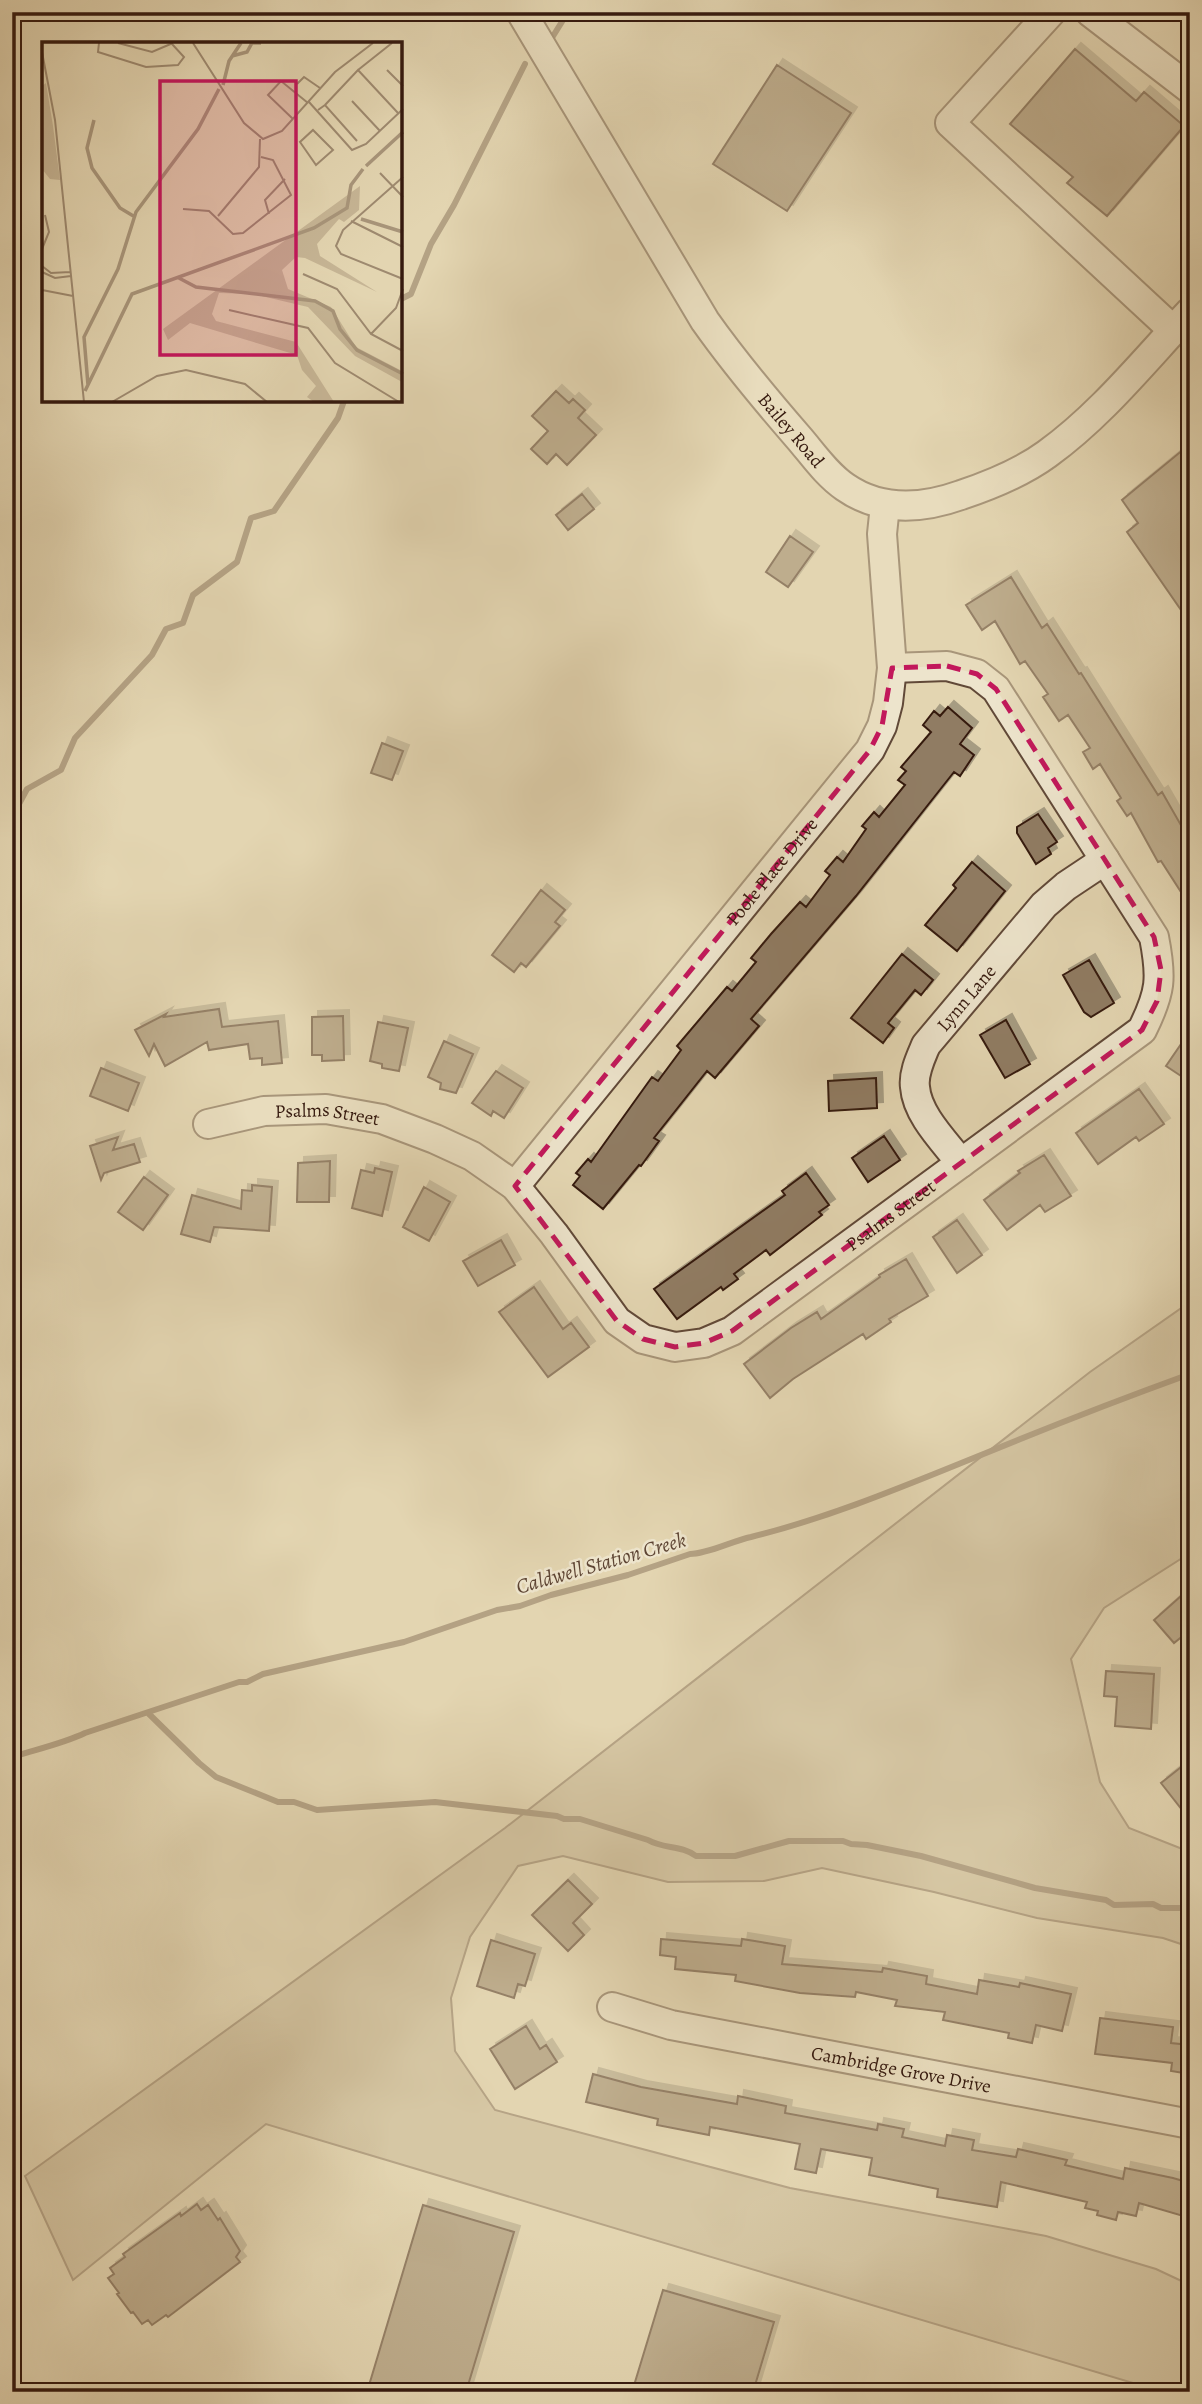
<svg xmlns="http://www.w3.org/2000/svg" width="1202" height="2404" font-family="Alegreya,serif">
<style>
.green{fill:#c6b595;stroke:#7e6852;stroke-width:2}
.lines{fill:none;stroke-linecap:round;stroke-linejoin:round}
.stream{stroke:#7a644f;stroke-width:6}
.building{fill:#907b63;stroke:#361a0f;stroke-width:2;filter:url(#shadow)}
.minor-casing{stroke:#614938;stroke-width:32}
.minor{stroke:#ede4cc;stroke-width:28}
.marked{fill:none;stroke:#c2185b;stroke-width:5;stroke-dasharray:14 9;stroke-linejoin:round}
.labels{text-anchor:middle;stroke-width:5;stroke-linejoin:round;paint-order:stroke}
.street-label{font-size:19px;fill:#361a0f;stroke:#ede4cc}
.water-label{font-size:21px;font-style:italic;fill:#5e4534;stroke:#ede4cc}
.inset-river{fill:none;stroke:#a8957a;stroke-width:3.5}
.inset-road{fill:none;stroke:#9e8a70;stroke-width:2}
.view{fill:#c2185b;fill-opacity:0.15;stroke:#c2185b;stroke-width:3.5}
.inset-edge{fill:none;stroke:#361a0f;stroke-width:3.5}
</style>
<defs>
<filter id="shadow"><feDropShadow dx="6" dy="-6" stdDeviation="0" flood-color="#0004"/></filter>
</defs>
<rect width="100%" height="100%" fill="#e3d5b1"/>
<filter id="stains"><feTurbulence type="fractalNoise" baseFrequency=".00286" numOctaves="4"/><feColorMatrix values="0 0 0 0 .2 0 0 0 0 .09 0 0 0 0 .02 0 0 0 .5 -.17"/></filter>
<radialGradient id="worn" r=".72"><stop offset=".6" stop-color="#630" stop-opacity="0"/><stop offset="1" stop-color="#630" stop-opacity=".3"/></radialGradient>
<path class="green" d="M1190,1302V1553L1104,1608L1071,1659L1100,1782L1129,1828L1190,1852V1947L1163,1938L1037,1918L934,1892L822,1868L764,1881L668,1882L563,1856L518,1866L470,1937L451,1998L455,2051L495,2110L790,2188L1046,2236L1156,2269L1190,2285V2392H1163L266,2124L73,2280L25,2176L505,1828L1090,1372Z"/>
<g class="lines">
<path class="stream" d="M550,41L568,12
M401,299L411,294L431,244L454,205L525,64
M12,817L27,789L61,770L75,738L152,655L166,629L183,623L193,595L237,562L251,518L274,511L338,418L344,401
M148,1713L199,1763L216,1777L278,1802H294L317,1810L435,1802L557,1816L564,1819H580L648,1840C663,1849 682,1845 696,1856H735L789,1841H843L851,1844L867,1845L921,1856L1035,1888L1106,1900L1114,1905L1153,1904L1161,1908H1190
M12,1757C37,1749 62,1744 85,1733L239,1682H247L263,1674L404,1642L497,1610L520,1606L551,1595L628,1575L690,1554C708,1554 732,1541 751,1537C832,1517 909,1484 986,1453C1054,1425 1121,1399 1190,1374"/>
</g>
<path class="building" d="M1075,49L1136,101L1144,92L1184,126L1107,216L1067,183L1073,177L1010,124Z
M777,65L851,113L787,211L713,164Z
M556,391L569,403L573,399L585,410L578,418L596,435L567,465L556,454L547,464L531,449L548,431L532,416Z
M1190,444V623L1127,532L1138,523L1122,500Z
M582,494L594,509L568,530L556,515Z
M790,536L813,552L788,587L766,572Z
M1011,577L1042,628L1047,624L1079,674L1081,673L1158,795L1162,792L1190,841V906L1161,861L1158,862L1131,813L1127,816L1117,801L1121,798L1100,764L1093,769L1083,752L1090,748L1068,715L1059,721L1043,697L1048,694L1025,661L1020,664L995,621L982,630L966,605Z
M948,707L972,728L960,744L974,755L960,776L954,772L856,896L751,1019L759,1026L715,1078L707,1071L654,1138L659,1141L641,1166L639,1165L603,1209L573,1185L580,1176L576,1173L588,1159L591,1162L652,1077L658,1081L681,1050L677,1046L727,987L732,991L756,962L751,958L771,934L800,902L806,907L830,875L825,871L837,857L843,862L866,829L862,826L874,812L879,817L905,785L898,780L906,771L901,767L931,732L923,725L934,711L940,716Z
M382,743L403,751L392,780L371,773Z
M1038,814L1057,842L1048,848L1051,854L1036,864L1017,833V827Z
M972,862L1005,891L957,951L925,925L956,888L953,885Z
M541,890L565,910L555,922L560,926L526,967L521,963L514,972L492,955Z
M902,954L933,980L921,995L915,990L888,1023L894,1028L883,1043L851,1018Z
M1089,960L1114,1003L1091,1017L1084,1012L1063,975Z
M219,1009L222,1027L278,1021L282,1063L262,1065V1058L250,1059L248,1044L209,1050L207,1042L165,1066L154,1044L149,1056L135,1030L166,1014L164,1017Z
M343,1016L344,1060L322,1061V1055H312V1017Z
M1006,1020L1030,1064L1005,1078L980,1035Z
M378,1022L408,1028L399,1071L382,1068V1064L370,1061Z
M1190,1031V1082L1166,1066Z
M444,1041L473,1054L456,1093L440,1089L441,1083L428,1077Z
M101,1068L139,1083L128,1111L90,1096Z
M496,1071L523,1088L504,1118L493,1111L491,1116L472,1103Z
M876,1078L877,1108L829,1111L828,1081Z
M1139,1089L1164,1124L1139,1141L1136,1137L1098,1164L1076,1133Z
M884,1136L900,1160L868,1182L852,1158Z
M118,1137L113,1150L134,1144L140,1162L104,1173L101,1180L90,1146Z
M1044,1155L1071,1196L1045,1212L1040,1205L1007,1230L984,1200L1020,1173L1018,1171Z
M330,1161L329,1202H297L298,1163Z
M375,1168L392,1172L382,1216L352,1208L361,1170L374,1173Z
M806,1173L829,1205L819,1212L822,1215L770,1255L766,1250L734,1274L738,1279L723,1290L721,1287L677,1319L654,1289L785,1195L782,1191Z
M144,1177L168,1195L143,1230L118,1212Z
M252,1185L272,1187L269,1231L214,1227L210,1242L181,1234L192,1195L241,1209L242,1190L252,1191Z
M424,1187L450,1202L429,1241L403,1227Z
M957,1220L982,1255L957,1273L933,1237Z
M501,1240L515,1265L478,1286L463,1261Z
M906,1259L928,1296L889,1319L891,1322L866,1339L863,1334L793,1379L770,1398L744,1364L791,1328L817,1312L821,1319L880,1277L879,1275Z
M534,1287L563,1329L571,1323L589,1347L548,1377L499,1312Z
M1190,1588V1630L1174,1643L1154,1620Z
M1106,1671L1154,1674L1151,1729L1115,1726L1117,1697L1104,1696Z
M1190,1760V1820L1161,1783Z
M568,1880L592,1904L573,1923L584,1935L568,1951L532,1915Z
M661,1939L741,1946L742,1939L785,1946L782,1964L882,1972L883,1968L927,1976L926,1984L977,1994L979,1980L1019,1987L1020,1983L1071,1994L1062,2031L1036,2025L1032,2043L1008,2038L1009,2033L943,2020L945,2012L895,2006L897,2000L856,1992L855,1997L800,1993L735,1981L736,1975L675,1969L676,1957L660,1955Z
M491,1940L535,1954L525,1986L518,1984L514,1998L477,1986Z
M1100,2018L1173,2027L1171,2043L1190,2045V2074L1171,2071L1172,2063L1095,2054Z
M526,2026L540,2049L546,2045L557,2062L515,2089L490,2049Z
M593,2074L641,2087L737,2104L738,2096L786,2106L785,2113L877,2130L878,2124L904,2129L902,2137L945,2146L947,2135L974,2140L972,2150L1016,2157L1018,2149L1067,2160L1065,2165L1123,2179L1125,2168L1173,2178L1190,2183V2218L1139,2203L1136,2216L1118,2212L1116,2220L1097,2215L1098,2211L1085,2208L1087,2202L1001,2182L997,2207L937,2197L938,2189L869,2175L872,2158L821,2149L816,2173L795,2169L800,2144L710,2127L709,2135L657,2125L658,2119L586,2102Z
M197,2204L201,2210L208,2205L218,2220L220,2218L240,2251L236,2257L240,2262L168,2317L166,2315L152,2325L148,2320L142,2324L133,2312L131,2313L117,2294L119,2293L108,2278L114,2274L110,2268L125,2257L123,2254L180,2213L181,2216Z
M423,2205L514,2232L466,2392H367Z
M663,2290L774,2322L753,2392H632Z"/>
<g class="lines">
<g class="minor-casing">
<g id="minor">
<path id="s1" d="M521,12L705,321C734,362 765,399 798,437C812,453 826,474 845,487C881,512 922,509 961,495C991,485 1021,473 1047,454C1101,415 1144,361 1190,312"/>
<path d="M1051,12L950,123L1173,330"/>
<path d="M1090,12L1190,89"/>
<path id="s2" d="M208,1124L264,1111L326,1109L382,1119L435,1139L472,1156L515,1186L554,1234L617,1321L643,1339L675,1347L704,1343L732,1331L1142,1030C1161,992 1162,978 1154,937L996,689L977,674L947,666L892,668"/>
<path id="s3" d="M961,1163C945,1142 917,1115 915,1087C913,1073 921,1057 926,1045L1044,905L1066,886L1105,860"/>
<path id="s4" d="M515,1186L870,750L882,726L888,703L892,668L882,534L885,505"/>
<path id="s5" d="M612,2007L671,2025L1190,2124"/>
</g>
</g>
<use href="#minor" class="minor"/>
</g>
<path d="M0 0H1202V2404H0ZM947,666L977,674L996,689L1154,937L1161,970L1157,1001L1142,1030L732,1331L704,1343L675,1347L643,1339L617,1321L515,1186L870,750L882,726L892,668Z" fill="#e3d5b1" fill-opacity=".55" fill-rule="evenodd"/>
<path class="marked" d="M947,666L977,674L996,689L1154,937L1161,970L1157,1001L1142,1030L732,1331L704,1343L675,1347L643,1339L617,1321L515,1186L870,750L882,726L892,668Z"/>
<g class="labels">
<g class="street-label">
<text dy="7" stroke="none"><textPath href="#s1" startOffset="499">Bailey Road</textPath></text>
<text dy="7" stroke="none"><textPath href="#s4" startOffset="406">Poole Place Drive</textPath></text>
<text dy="7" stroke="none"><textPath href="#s3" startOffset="196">Lynn Lane</textPath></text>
<text dy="7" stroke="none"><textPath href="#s2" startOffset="121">Psalms Street</textPath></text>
<text dy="7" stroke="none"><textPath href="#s2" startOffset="816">Psalms Street</textPath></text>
<text dy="7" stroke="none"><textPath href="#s5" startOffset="296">Cambridge Grove Drive</textPath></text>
</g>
<g class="water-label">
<text transform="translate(601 1563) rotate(-16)" y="7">Caldwell Station Creek</text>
</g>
</g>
<g transform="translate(42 42)">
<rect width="360" height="360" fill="#e3d5b1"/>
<path d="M4,41L11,84L18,138L8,137L0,127V44ZM318,144L317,168L302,180L297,177L275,202L278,214L335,250L263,216L254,215L240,228L246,247L289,265L314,305L360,329V340L313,314L266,265L211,252L177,251L170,272L174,279L254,300L292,360H272L265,355L274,344L260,328L255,313L148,281L126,298L121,287Z" fill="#c6b595"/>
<path class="inset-river" d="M190,14L205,10L210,1H219M181,43L187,19L199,1M52,78L45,106L50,126L78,166L93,175M324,124L361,90M319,177L361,190M135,235L154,245L273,259L291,269L298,287L315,308L361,332M46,343L42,295L76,227L94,170L156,87L177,47M43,349L90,252L272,186L305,166L309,143L321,127"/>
<path class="inset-road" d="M57,1L56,10L104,25L136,23L142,15L130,2M76,1L110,10L131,1M151,1L202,81L221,97L240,89L293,30L331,1M0,10L13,78L42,360M316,28L350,1M345,28L361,44M255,42L262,35L278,46M310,59L338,89M267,60L310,108L324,102L361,67M283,63L316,28L356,71M276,68L283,63L315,99M251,77L226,53L239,39L266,61M271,88L291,108L274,123L258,100ZM338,131L361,155M361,135L301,188L294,204L299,212L361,237M141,167L167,169L191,192L201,191L249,153L231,118L219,115M227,172L223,158L243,137M176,174L217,125L218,97M309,179L361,205M0,207L7,190L3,173M0,224L9,231L28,230M0,230L13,236L29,234M261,232L295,247L329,292L361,309M0,248L31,254M187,268L266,286L293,321L357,360M329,292L354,266L361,247M70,360L115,334L144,328L203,342L225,360"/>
<path class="view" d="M118,39H254V313H118Z"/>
<rect width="360" height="360" class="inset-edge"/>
</g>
<rect width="1202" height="2404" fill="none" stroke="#e3d5b1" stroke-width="42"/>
<rect x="14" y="14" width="1174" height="2376" fill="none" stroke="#361a0f" stroke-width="3.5"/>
<rect x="21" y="21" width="1160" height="2362" fill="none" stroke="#361a0f" stroke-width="2"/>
<rect width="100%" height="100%" filter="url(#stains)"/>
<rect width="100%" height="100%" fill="url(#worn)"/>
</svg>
